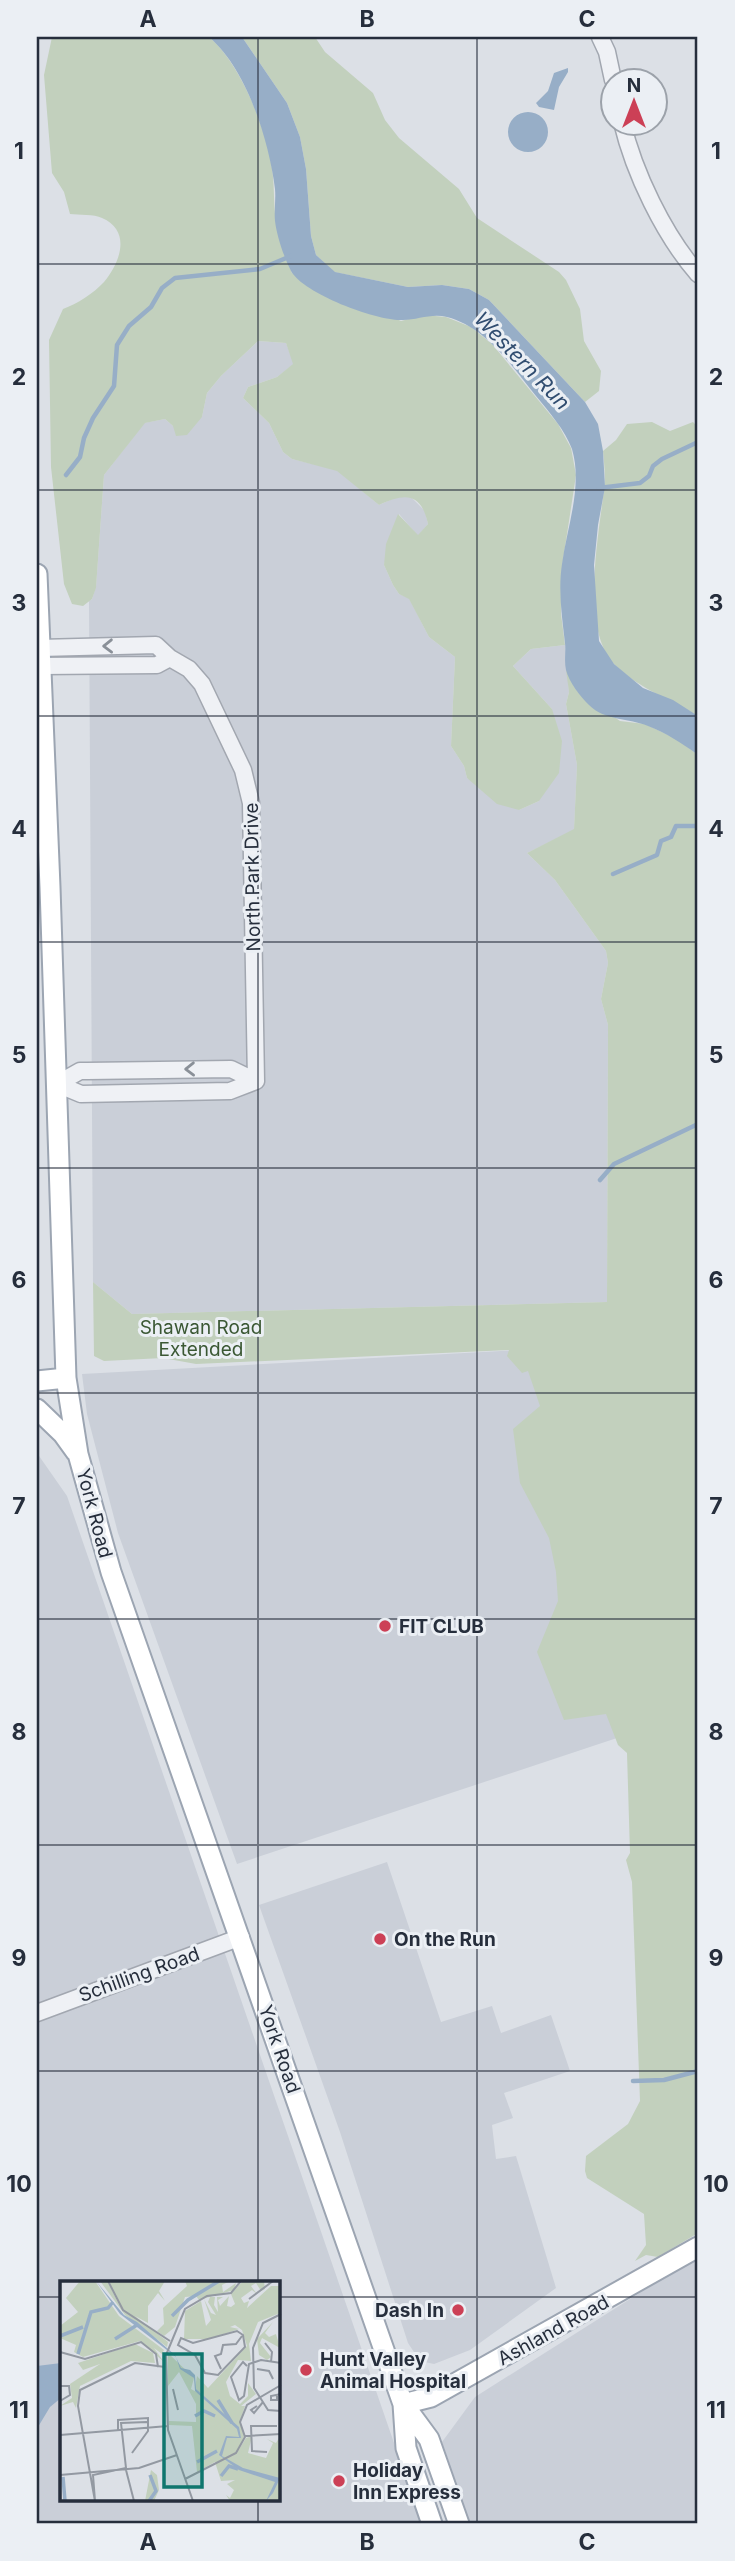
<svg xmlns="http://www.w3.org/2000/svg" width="735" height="2561" font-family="Inter,sans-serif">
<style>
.built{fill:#cacfd8;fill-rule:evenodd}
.green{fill:#c2d0bd}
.water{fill:#97aec7}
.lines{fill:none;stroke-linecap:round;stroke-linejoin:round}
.stream{stroke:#97aec7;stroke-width:4.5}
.minor-casing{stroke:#a2a7b0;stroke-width:19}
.major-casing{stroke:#9ca5b2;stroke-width:23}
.minor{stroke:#eff1f5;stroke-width:16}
.major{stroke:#fff;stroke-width:19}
.oneway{stroke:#8a9098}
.grid{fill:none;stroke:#262e3c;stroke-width:2;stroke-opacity:0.55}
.poi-dot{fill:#cc4056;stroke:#ebeff4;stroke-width:2.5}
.labels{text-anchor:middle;stroke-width:6;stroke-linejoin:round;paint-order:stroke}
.street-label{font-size:19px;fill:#262e3c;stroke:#ebeff4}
.park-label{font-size:19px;fill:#3b5834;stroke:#ebeff4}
.poi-label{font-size:19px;font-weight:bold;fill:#262e3c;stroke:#ebeff4;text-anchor:start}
.water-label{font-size:21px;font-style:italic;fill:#314d70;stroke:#ebeff4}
.inset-river{fill:none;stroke:#97aec7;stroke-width:3.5}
.inset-road{fill:none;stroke:#9399a2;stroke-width:2}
.view{fill:#0f766e;fill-opacity:0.15;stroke:#0f766e;stroke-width:3.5}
.inset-edge{fill:none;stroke:#262e3c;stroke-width:3.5}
.neatline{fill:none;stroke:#262e3c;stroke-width:2.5}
.grid-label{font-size:23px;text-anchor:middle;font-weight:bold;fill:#262e3c}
</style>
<rect width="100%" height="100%" fill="#dce0e6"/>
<path class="built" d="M258,341L286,343L294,364L277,377L248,387L243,398L269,423L283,452L292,459L337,470L379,505L399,496H410L425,511L428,524L418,536L399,514L384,565L393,585L399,594L409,598L429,637L455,657L451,746L464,766L467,778L519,810L539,801L552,709L513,666L531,649L565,645L569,692L566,704L577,765L574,830L527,853L555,880L606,951L608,963L601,999L608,1025L607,1302L132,1314L93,1282L89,601L92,599L96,587L104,475L144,423L165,419L173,426L202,417L207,393L221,376Z
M609,1345L626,1735L237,1864L118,1533L87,1414L82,1374Z
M37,1453L67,1496L422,2524H37ZM61,2283H278V2500H61Z
M387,1862L441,2022L492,2006L501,2033L551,2015L570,2071L504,2093L513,2118L492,2125L496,2159L516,2156L556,2288L470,2350L434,2364L420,2361L408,2343L340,2132L259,1905Z
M698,2256V2524H470L442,2442L475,2397Z"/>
<path class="green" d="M52,37H209C239,62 264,123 271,162C275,182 273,202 276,221C278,239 286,256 292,273L401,321L424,315L446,317L471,327L492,344L558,424L571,448L576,475L562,567L561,614L565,645L531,649L513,666L552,709L562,741L559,773L539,801L519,810L497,804L467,778L464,766L451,746L455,657L429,637L409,599L399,594L393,585L384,565L386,544L398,514L418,535L428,524C421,492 405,493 379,505L337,471L292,459L283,452L269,423L243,398L248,387L277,377L293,364L286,343L258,341L221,376L207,393L202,417L187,435L176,436L173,426L165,419L145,423L104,475L96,588L92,599L83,606L72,604L64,584L51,467L49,340L63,309C77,304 94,293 104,282C120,263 132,231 102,218C94,214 79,215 70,214L64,192L52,173L44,75Z
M242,37H315L325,52L373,93L385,120L399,138L459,189L477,218L559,272L566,280L580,309L584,341L601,371L599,391L585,402L489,300L469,289L442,285L408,287L334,272L316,255L311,236L306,169L300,137L287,103Z
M652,422L670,431L693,422L698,427V716C670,699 640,689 616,666C579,631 599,535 604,489C606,477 604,463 603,451L616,440L627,424Z
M566,670L578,692L620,721L645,724L677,739L698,755V2233L658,2257L646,2255L635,2261L646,2245L644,2214L587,2178L585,2171L586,2156L628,2124L640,2101L632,1882L626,1860L630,1853L627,1753L618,1745L606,1714L564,1720L537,1652L558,1601L556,1572L549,1538L520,1483L513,1429L540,1406L528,1371L522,1373L507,1356L509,1350L196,1364L163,1358L104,1361L94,1356L93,1282L132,1314L607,1302L608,1025L601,999L608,963L606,951L555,880L527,853L574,829L577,765L566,704L569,692Z"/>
<path class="water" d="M209,37H242L287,103L300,137L306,169L311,236L316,255L335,272L408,287L442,285L469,289L489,300L585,402L598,424L603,451L605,487L598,525L594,565L599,641L614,664L643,688L673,700L698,716V755C682,743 666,733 648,726C629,718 605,721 589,705C580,696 569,682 566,670C564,661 566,652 565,643C562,617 558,590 562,564C567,527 583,486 572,449C565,430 549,412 536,396C513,367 486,327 447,317C430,313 416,321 400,320C375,320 304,294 291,271C284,257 277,237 275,221C274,210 276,200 275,189C269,141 247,69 209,37Z
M568,68V72L559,87L554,110L539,107L536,103L548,91L554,73Z
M508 132a20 20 0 1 1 40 0a20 20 0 1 1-40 0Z
M61,2363V2398L50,2407L38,2427L37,2366Z"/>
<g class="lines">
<path class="stream" d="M66,475L80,457L84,438L93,418L114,386L117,345L129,326L151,307L162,288L175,278L260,269L291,256
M599,488L640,483L649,476L653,466L662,459L698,442
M613,874L657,855L661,841L671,837L676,826H698
M600,1180L614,1164L698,1124
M633,2081L664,2080L698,2071"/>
<g class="minor-casing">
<path id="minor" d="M600,37L607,52L613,80
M622,122C634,173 664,235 698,274
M40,648L156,645L170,658L189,669L202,684L243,770L251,803L256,1081
M41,666L157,665L170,658
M57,1084L80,1071H87L231,1069L256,1081
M57,1084L81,1094L230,1091L256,1081
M37,2013L241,1937"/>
</g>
<g class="major-casing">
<path id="major" d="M37,574L50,887L66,1378L78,1454L111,1572L403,2404L406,2448L432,2524
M37,1381L66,1378
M37,1409L63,1434L76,1452
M403,2404L431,2397L698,2247
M404,2405L429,2439L459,2524"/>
</g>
<use href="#minor" class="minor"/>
<use href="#major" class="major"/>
</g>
<defs><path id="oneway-chevron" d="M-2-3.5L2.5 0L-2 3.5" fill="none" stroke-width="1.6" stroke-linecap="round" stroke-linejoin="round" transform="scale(1.75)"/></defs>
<g class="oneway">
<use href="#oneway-chevron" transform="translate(108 646) rotate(179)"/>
<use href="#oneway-chevron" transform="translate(190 1069) rotate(179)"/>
</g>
<path class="grid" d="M258,37V2283M477,37V2524M37,264H698M37,490H698M37,716H698M37,942H698M37,1168H698M37,1393H698M37,1619H698M37,1845H698M37,2071H698M37,2297H61M278,2297H698M258,2500V2524"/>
<g class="poi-dot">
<circle cx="385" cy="1626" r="7"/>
<circle cx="380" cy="1939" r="7"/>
<circle cx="458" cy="2310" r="7"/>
<circle cx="306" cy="2370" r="7"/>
<circle cx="339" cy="2481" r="7"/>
</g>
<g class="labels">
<g class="street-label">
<text transform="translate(252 877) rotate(-91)" y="7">North Park Drive</text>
<text transform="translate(95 1513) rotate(75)" y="7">York Road</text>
<text transform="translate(139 1974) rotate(-20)" y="7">Schilling Road</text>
<text transform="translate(280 2049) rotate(71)" y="7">York Road</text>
<text transform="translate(553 2330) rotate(-29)" y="7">Ashland Road</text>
</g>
<g class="park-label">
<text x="201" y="1334">Shawan Road<tspan x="201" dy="22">Extended</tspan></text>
</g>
<g class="poi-label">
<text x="399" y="1633">FIT CLUB</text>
<text x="394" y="1946">On the Run</text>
<text x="444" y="2317" text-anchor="end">Dash In</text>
<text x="320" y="2366">Hunt Valley<tspan x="320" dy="22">Animal Hospital</tspan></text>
<text x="353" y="2477">Holiday<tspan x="353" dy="22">Inn Express</tspan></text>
</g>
<g class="water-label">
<text transform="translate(522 361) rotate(46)" y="7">Western Run</text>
</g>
</g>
<g transform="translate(60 2281)">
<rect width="220" height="220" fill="#dce0e6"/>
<path d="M20,0H35L59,35L104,69L102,73L94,67L104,81L80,60L23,76L14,71L16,64L0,57V45L18,31L6,17ZM40,0H47L60,25L49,0H105L99,10L105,20L98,12L88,25V42L75,35L108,61L107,66L65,34ZM125,0H170L162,4L163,11L176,2L174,9L139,19L136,15L125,16L115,46L104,55L97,50L104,43L103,27L127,5ZM183,0H204L205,8L201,10L196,2L191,5L197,13L192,9L181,17L184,22L189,20L187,27L211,5H220V32L198,41L189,63L191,80L178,79L166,101L170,115L180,123L188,115V102L196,113L181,125H185L180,140L184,156L178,170L186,157L192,155L188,172L206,177L213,162L207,158L216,162L220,155V220H170L166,214L170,217L174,209L167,203L175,199L161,200L155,181L137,191L132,145L109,144V140L136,141V123L119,91L108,105V72L134,97L131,108L142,114L135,107L137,95L148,107L187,65L182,49L175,44L170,46L179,48L149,58H124L125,30L141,20L146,45L151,39L144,18L151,32L156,34L148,21L150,16H155L154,24L158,31L157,16H163L158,19L160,25L169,15L167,25L171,26L175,23L171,13ZM213,41L205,52L209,56L216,53L220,67L202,57L200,62L211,76L207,79L199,74L197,58ZM75,63L93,72L95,82L71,80L20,105L16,127L13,121L0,125L12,117L10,103L40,83L23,89L18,82ZM91,189L97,194L99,209L94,220H85Z" fill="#c2d0bd"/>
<path d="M36,0L64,34L77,41L115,74L121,87L130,89L135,94L136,108L179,146L181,157H167L162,175L183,187L220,197L213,212L206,220L215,201L179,189L159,174L166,155L179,156L177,148L135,110L134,97L120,88L116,76L60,33Z" fill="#97aec7"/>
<path class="inset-river" d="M112,35L128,19L159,0M0,55L23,46M55,58L77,44M18,73L31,31L48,27L53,21M158,119L172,142M135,135L144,130L155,135M137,181L157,170M161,195L169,185L178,188M3,196L5,220M89,220L96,210L90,194"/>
<path class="inset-road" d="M48,0L63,29L110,60M189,18L213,0M221,33L203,42L193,67L194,107L208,129L221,130M177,50L183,54L185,66L158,94L145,92L135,74L118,64L121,57L133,62ZM205,62L212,71L211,81M0,71L25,78L81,61L96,73L98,86M187,85L183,81L171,96L179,119L184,115L189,83L201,79L221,82M161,88L155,75L161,73L163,64L176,63L182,55M197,88L209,90L213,98M0,105H9L10,114L0,120M113,108L118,129M217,115V119H211V115L221,113M197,125L191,129L194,132L203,121M58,149V139L88,137V150L72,172M0,154L108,145M185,155L221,153M207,171L192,170L191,145H217M66,189L74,220M0,194L79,187L117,174M125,198L176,172L185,156L180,141L187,124L221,104M35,220L18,125L20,109L75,82L105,86M35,220L33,194L66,187L61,142L87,141M133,220L108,149L106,74L125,28L147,15L171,12L181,0"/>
<path class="view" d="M104,73H142V206H104Z"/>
<rect width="220" height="220" class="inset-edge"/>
</g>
<rect width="735" height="2561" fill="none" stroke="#ebeff4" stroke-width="77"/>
<g transform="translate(634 102)"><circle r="33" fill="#ebeff4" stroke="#9ca2aa" stroke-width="2"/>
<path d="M0-5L12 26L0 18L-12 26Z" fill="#cc4056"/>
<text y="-10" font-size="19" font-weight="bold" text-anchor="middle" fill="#262e3c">N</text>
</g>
<rect x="38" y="38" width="658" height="2484" class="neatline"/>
<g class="grid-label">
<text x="148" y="27">A</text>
<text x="367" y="27">B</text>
<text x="587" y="27">C</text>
<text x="19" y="159">1</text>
<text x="716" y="159">1</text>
<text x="19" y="385">2</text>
<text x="716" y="385">2</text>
<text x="19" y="611">3</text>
<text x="716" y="611">3</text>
<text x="19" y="837">4</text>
<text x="716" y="837">4</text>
<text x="19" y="1063">5</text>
<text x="716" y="1063">5</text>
<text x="19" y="1288">6</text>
<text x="716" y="1288">6</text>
<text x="19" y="1514">7</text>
<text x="716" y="1514">7</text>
<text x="19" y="1740">8</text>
<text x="716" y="1740">8</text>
<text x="19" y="1966">9</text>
<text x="716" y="1966">9</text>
<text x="19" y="2192">10</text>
<text x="716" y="2192">10</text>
<text x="19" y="2418">11</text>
<text x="716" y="2418">11</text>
<text x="148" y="2550">A</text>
<text x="367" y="2550">B</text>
<text x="587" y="2550">C</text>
</g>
</svg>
